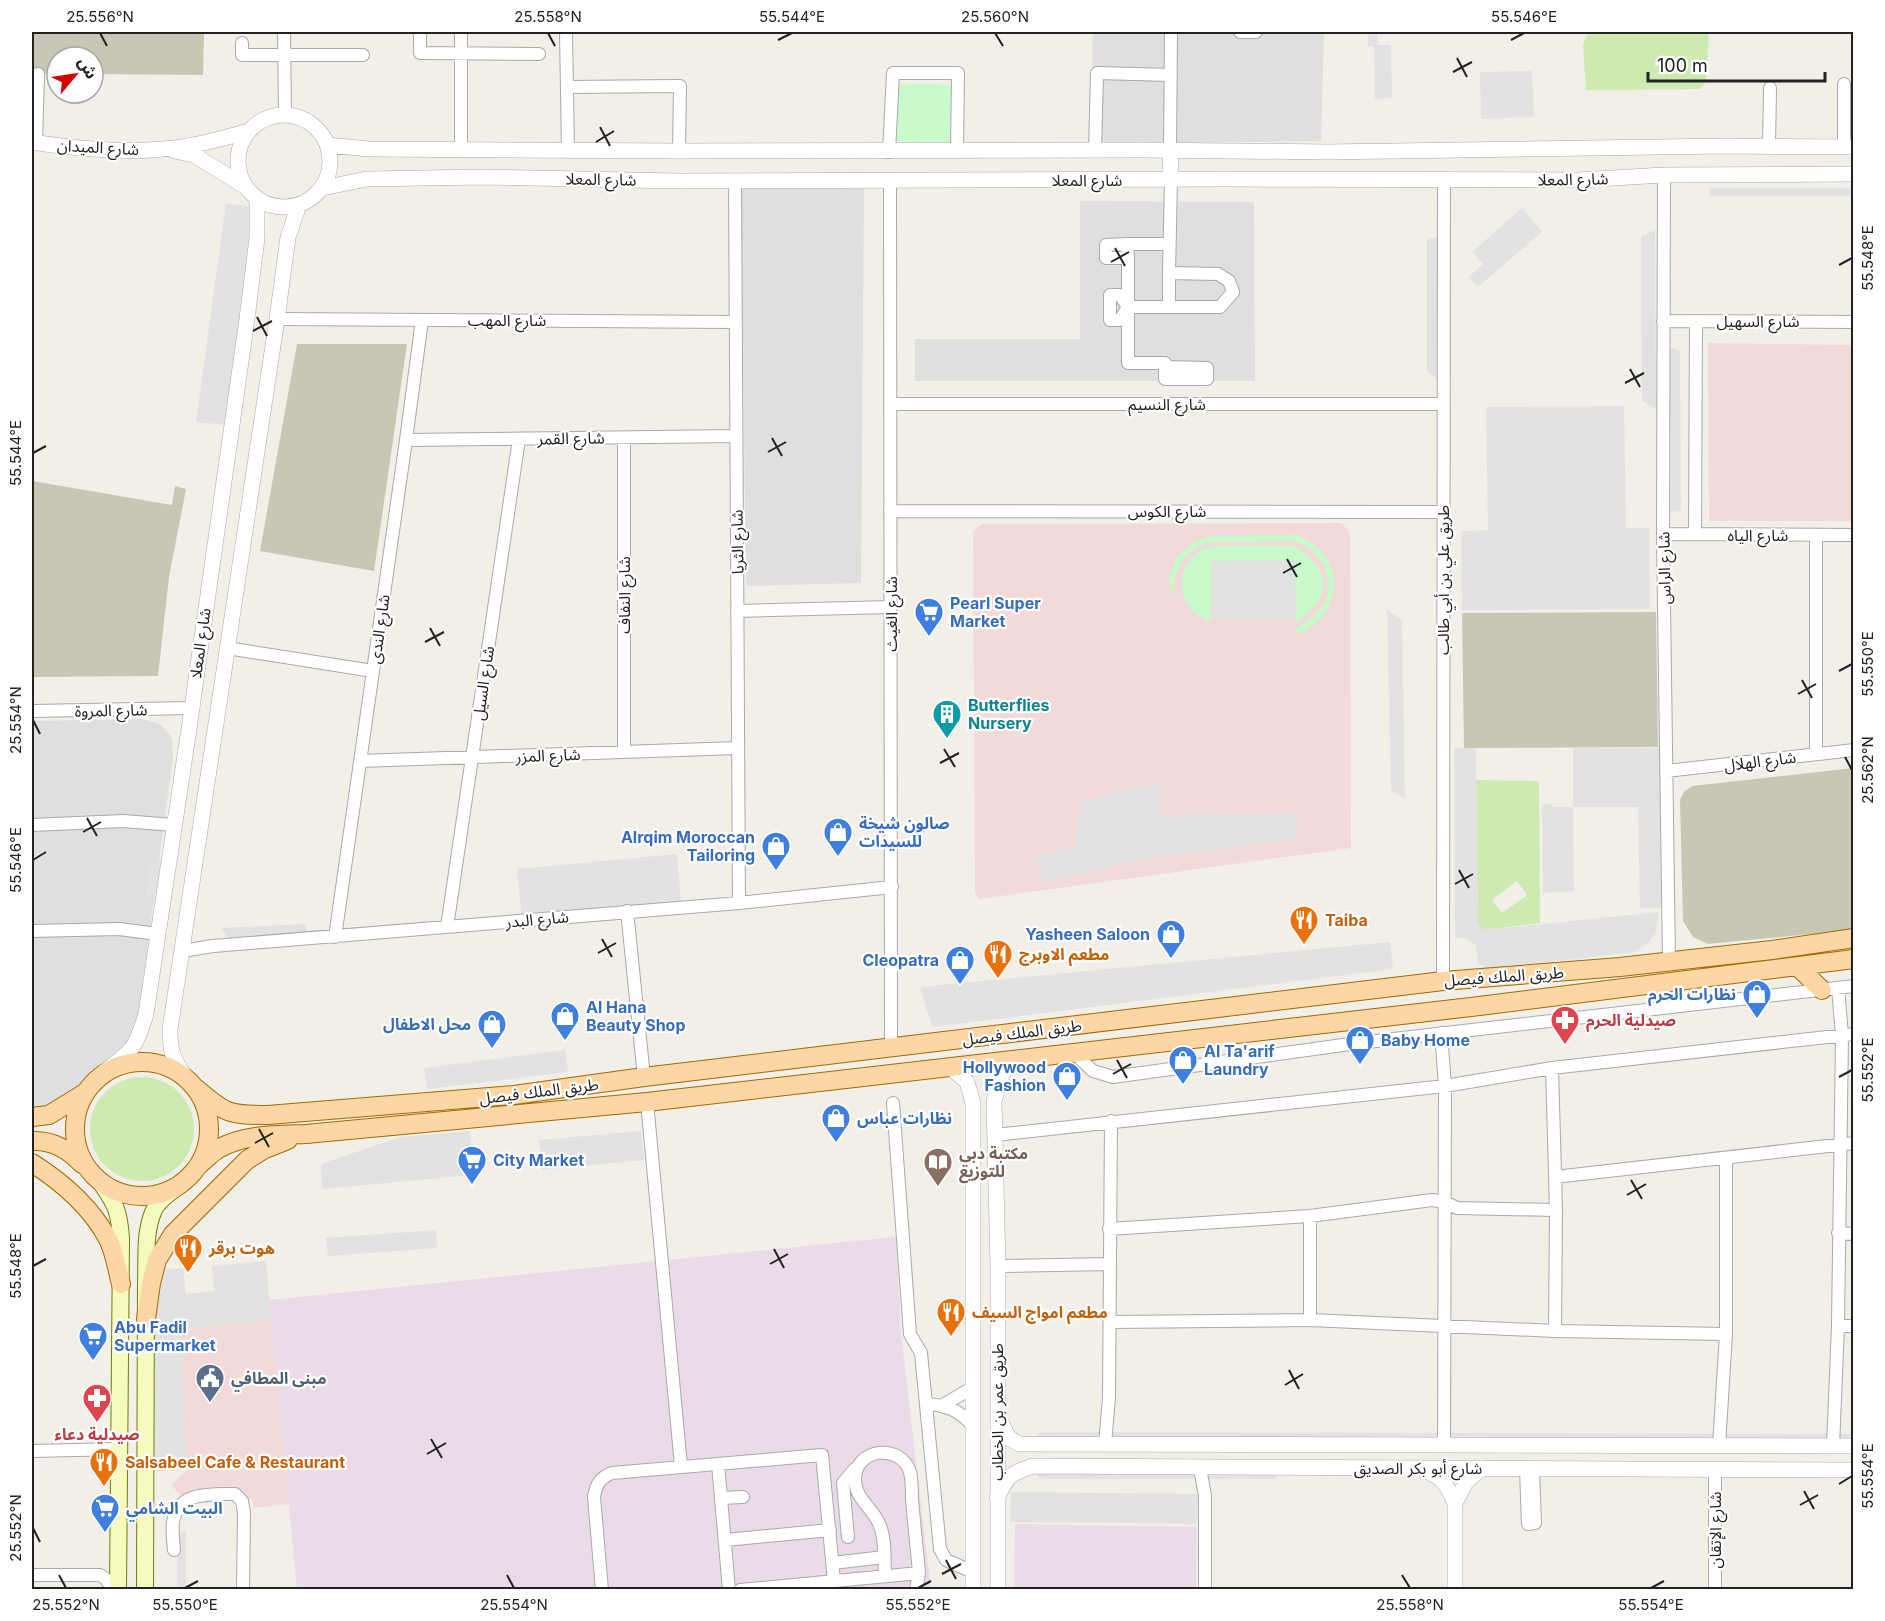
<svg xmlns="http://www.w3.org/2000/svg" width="1885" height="1621" font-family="Inter,'Noto Sans Arabic',sans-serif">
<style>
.residential{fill:#e0dfdf}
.commercial{fill:#f2dad9}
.industrial{fill:#ebdbe8}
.construction{fill:#c7c7b4}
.grass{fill:#cdebb0;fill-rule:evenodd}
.park{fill:#c8facc}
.parking{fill:#e2e2e2}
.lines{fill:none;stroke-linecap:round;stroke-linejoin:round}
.minor-casing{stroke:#a9a9a9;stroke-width:14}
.tertiary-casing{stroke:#a9a9a9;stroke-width:16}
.secondary-casing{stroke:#707d05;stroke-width:18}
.primary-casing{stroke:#a06b00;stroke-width:20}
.minor{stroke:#fff;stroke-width:12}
.tertiary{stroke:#fff;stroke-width:15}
.secondary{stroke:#f7fabf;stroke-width:16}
.primary{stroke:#fcd6a4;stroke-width:18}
.ticks{fill:none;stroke:#222;stroke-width:2}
.labels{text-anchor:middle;stroke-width:4.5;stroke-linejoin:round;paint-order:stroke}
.street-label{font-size:16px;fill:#222;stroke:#fff}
.shop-label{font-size:16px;font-weight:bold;fill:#366cbe;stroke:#fff;text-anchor:start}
.culture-label{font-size:16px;font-weight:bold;fill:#0d838f;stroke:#fff;text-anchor:start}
.food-label{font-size:16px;font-weight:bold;fill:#c56008;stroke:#fff;text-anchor:start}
.health-label{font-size:16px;font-weight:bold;fill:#be3a42;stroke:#fff;text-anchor:start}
.education-label{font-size:16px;font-weight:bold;fill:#785e54;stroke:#fff;text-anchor:start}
.service-label{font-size:16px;font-weight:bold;fill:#4e5e75;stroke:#fff;text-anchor:start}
.neatline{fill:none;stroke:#222;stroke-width:2}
.ticks-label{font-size:15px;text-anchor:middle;fill:#222}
</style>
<rect width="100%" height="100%" fill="#f2efe9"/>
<path class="residential" d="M1093,32H1324L1321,141L1090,144Z
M741,188L864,189L861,583L746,586Z
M1080,201L1254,202L1255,381H915V339H1080Z
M142,719L160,724L172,738L173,757L137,1025L125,1049L66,1102L32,1111V721Z"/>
<path class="commercial" d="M1708,343L1853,345V521H1709Z
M1342,523L1350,533L1351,848L979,899L975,892V873L973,532L982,524Z
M271,1320L289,1504L253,1508L252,1499L187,1501L171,1485L187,1470L180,1329Z"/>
<path class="industrial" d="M896,1237L901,1334L931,1589H297L269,1300Z
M1015,1524L1197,1527L1196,1589H1014Z"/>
<path class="construction" d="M32,32H204L203,75L93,74V57H57V74H32Z
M297,344H407L374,571L260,551Z
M32,481L172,505L175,486L186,489L169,577L158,676L32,677Z
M1656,612L1658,747L1464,748L1462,613Z
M1853,768V930L1708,944L1693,937L1683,921L1680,800L1684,792L1692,786Z"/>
<path class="grass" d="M1668,32H1709L1706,81L1700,89L1586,90L1583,45L1587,35L1604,33Z
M1476,780L1539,781L1540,923L1484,930L1478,924ZM1517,881L1527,895L1502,913L1492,900Z
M90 1129a52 52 0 1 1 104 0a52 52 0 1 1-104 0Z"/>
<path class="park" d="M898,83L951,85L950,142L896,141Z
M1297,535C1304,538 1312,542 1317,547C1340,567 1339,601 1318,621C1313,626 1305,630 1298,634L1295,629L1313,617L1326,601L1328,581L1324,565L1313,551L1296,541L1210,542L1195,548L1182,561L1175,578L1172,597L1169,577L1177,557L1192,543L1209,536Z
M1294,546C1333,569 1333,599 1295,623V560L1211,561V622C1198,618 1187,608 1183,594C1178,573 1189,553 1210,547C1217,545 1226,547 1234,546C1254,546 1274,546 1294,546Z"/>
<path class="parking" d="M1368,32H1377L1378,45H1391L1392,98L1375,99L1374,46H1368Z
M1532,71L1534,117L1481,119L1480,72Z
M1710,188H1853V196H1710Z
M226,203L258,208L227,425L196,422Z
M1522,208L1542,232L1478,287L1469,277L1483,264L1472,252Z
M1655,230L1656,409L1642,401L1641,236Z
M1440,235V381L1427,371V240Z
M1670,347L1680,351L1681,511L1671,512Z
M1624,406L1626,528H1649L1650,609L1462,610L1461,531L1488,530L1486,407Z
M1295,560L1296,619H1212L1211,561Z
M1387,610L1402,620L1405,799L1391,790Z
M1454,748H1476L1478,924L1484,930L1659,912L1656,933L1647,944L1634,952L1490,969L1478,964L1476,945L1465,938H1455Z
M1573,748H1660L1661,908H1640L1638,807H1573L1574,891L1543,893L1542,804H1552L1553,807H1573Z
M1160,785L1161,815L1297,813L1296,839L1141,859L1045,882L1038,868L1035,855L1074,847L1081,802L1138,786Z
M677,854L682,914L523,929L517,869Z
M162,859L158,892L146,896L148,864Z
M304,924L310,936L230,942L221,928Z
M1390,942L1393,969L932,1027L920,987Z
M565,1050L568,1072L427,1089L424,1068Z
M470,1131L473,1175L322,1189L321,1164L400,1137Z
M641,1131L644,1160L542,1170L539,1140Z
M436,1230L437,1248L328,1256L326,1238Z
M266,1261L271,1320L180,1329L187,1470L154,1471L152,1308L161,1269L183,1268L186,1294L214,1291L212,1266Z
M1040,1432L1854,1434L1853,1439L1034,1438Z
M1034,1473H1281L1274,1479H1042Z
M1011,1492L1198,1494L1197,1524L1010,1522Z
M186,1530V1589L177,1590L178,1535Z"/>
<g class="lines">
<g class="minor-casing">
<path id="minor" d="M284,32L285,115
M420,32V53L539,54
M461,32V150
M566,32L568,151
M1240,32H1256
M242,43V55H363
M1844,84V147
M567,87L680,86L679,151
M36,142L38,74
M1769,146L1770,88
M1170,150L1171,32
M1095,151L1097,73L1171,75
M889,152L893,73H958L957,151
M1664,175L1663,534L1669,961
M735,180L739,903
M890,181L891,1048
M1127,244H1169
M1128,258H1106V245L1127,244L1128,258V363H1165V379H1207V368L1165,367
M1128,307L1120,320H1110V295H1120L1128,307H1220L1233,292L1229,281L1218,274L1169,273L1171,179
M1169,307V273
M277,319L736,322
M1663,321L1854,322
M890,404H1443
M624,438V752
M406,440L736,436
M890,511L1443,512
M1663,534L1854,535
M1695,534L1696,321
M737,611L891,607
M227,648L373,671
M32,711L191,708
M1816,754V535
M360,761L737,748
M1666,771L1854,750
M32,825L123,821L174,825
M627,911L644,1077
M447,927L519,439
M32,931L119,929L158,934
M335,937L406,440L422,320
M182,951L213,946L739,903L892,887
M1443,981L1444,180
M1441,1033L1445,1086L1444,1444
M1073,1052L1093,1071L1113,1077L1350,1044L1854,986
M1552,1068L1556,1210L1555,1331
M647,1102L681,1466
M893,1103L910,1334L921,1353L940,1549L946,1560L973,1572
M995,1135L1445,1086L1552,1068L1854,1034
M1555,1177L1854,1143
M1109,1229L1310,1216L1432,1200L1445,1202L1457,1208L1556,1210
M1838,1233L1854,1234
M998,1266L1110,1264
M1310,1320V1216
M1110,1322L1310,1320L1555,1331L1726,1334
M1838,1326H1854
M926,1404C946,1405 959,1410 972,1425
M943,1405L972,1388
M1105,1444L1109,1398L1111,1121
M1719,1446L1726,1334V1158
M1833,1446L1838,1326L1842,1035L1838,988
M32,1451L120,1449
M718,1464L729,1590
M1200,1468L1205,1496V1590
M1526,1469L1528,1524L1535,1523L1533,1469
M721,1498L743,1497
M848,1537L843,1483L855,1469
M725,1540L830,1530
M174,1550C173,1541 172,1531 173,1522C178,1491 211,1494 235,1494L242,1501L244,1513L243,1590
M833,1563L884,1557
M32,1575H100L106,1579L113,1590
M885,1576C884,1560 886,1541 880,1526C874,1508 854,1499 855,1478C856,1448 901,1443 910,1472C912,1480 912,1491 912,1499C914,1524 917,1549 919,1573L916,1590
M602,1590L594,1497C596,1484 600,1478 612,1473L822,1455L834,1581
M740,1590L919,1573
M1715,1590V1470"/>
</g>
<g class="tertiary-casing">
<path id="tertiary" d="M238 161a46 46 0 1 1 92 0a46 46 0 1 1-92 0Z
M32,142C69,148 125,153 162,149C192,147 221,139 249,131
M327,145L369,149L679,151L1144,150L1328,152L1724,146L1854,147
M1170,150L1171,179
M174,151L194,155L246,187
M322,188L367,179L482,177L678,181L1225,179L1579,180L1664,175L1854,174
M950,1067L967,1082L973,1103V1590
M105,1071C133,1050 136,1048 146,1014L189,729L247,319L257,238V199
M187,1079C173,1059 170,1054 170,1029L277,319L288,237L299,205
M998,1417L1009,1438L1019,1444L1854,1446
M1424,1470C1444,1478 1446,1484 1455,1503
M997,1498C1007,1477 1010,1473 1033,1466L1854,1470
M998,1590V1266L994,1101L1002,1074L1013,1059
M1455,1590V1503L1466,1482L1482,1468"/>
</g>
<g class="secondary-casing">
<path id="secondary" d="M101,1183C116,1205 119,1211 121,1238L118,1590
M145,1590L146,1282C147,1258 144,1232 154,1210C159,1199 172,1191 182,1184"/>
</g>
<g class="primary-casing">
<path id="primary" d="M1798,967L1822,990
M75 1129a67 67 0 1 1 134 0a67 67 0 1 1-134 0Z
M197,1089C226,1114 229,1115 268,1115L514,1095L644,1077L1443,981L1620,967L1772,950L1854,938
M32,1117L49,1115L83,1094
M32,1141C52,1140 69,1150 82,1164
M32,1163C62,1182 91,1207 108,1239C115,1253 117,1269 121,1284
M200,1164C206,1159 212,1153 218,1149C244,1134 277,1135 306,1134L647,1102L1471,1007L1854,959
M146,1319L151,1283L157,1260L173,1234L247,1160L263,1150L288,1140"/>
</g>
<use href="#minor" class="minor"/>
<use href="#tertiary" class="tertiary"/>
<use href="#secondary" class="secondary"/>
<use href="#primary" class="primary"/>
</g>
<path class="ticks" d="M100,33L107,46M548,33L555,46M995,33L1003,46M778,40L792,33M1511,40L1524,33M1457,58L1467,77M1453,72L1472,62M600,127L610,146M596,142L614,131M1115,248L1125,266M1111,262L1129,252M1839,265L1852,258M257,317L267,336M253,331L272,321M1630,369L1640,387M1625,383L1644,373M772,438L782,456M768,452L786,442M33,453L46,446M1287,559L1297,577M1283,573L1301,563M430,628L440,646M425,642L444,632M1839,671L1852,664M1802,680L1812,698M1798,694L1816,684M33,720L40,734M944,749L955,767M1845,757L1852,770M940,763L959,753M87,818L97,836M83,832L101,822M33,860L46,852M1459,870L1469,888M1455,884L1473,874M602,939L612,957M598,953L616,943M1117,1060L1127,1078M1113,1074L1131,1064M1839,1077L1852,1070M259,1129L269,1147M255,1143L273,1133M1631,1180L1642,1199M1627,1195L1646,1184M774,1249L784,1268M770,1264L788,1254M33,1266L46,1259M1289,1370L1299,1389M1285,1385L1303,1374M431,1439L442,1458M427,1454L446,1443M1839,1484L1852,1476M1804,1491L1814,1509M1800,1505L1818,1495M33,1528L40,1542M946,1560L956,1579M942,1574L961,1564M59,1575L66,1588M507,1575L514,1588M1402,1575L1410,1588M185,1588L198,1581M918,1588L931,1581M1651,1588L1664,1581"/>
<defs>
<g id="supermarket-pin" transform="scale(1.5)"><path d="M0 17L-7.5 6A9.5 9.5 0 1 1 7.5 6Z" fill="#3f7fe0" stroke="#fff"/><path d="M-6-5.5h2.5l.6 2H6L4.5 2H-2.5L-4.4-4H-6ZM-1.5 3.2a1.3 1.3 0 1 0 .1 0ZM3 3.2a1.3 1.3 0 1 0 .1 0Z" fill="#fff"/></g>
<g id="building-pin" transform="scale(1.5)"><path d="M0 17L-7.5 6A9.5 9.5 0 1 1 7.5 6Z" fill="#0f9aa8" stroke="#fff"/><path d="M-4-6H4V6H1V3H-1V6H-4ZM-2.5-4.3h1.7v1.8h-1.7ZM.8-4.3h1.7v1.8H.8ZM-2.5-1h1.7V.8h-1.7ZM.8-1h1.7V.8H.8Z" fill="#fff"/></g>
<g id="shop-pin" transform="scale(1.5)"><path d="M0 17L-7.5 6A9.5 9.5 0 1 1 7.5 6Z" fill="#3f7fe0" stroke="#fff"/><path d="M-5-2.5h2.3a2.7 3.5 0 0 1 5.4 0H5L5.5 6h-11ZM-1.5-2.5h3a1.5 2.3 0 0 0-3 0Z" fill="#fff"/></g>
<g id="restaurant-pin" transform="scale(1.5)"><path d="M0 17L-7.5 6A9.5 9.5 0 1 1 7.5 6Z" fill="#e8710a" stroke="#fff"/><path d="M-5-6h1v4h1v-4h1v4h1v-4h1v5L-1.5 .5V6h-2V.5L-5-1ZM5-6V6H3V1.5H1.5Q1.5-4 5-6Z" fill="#fff"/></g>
<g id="pharmacy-pin" transform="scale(1.5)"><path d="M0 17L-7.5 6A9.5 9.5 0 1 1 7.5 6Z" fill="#e0444e" stroke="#fff"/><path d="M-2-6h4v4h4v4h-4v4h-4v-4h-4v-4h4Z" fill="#fff"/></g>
<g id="library-pin" transform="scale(1.5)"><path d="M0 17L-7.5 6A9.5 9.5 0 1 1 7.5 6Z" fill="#8d6e63" stroke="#fff"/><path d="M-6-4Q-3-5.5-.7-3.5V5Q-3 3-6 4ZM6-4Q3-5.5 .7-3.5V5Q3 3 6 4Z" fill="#fff"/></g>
<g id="civic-pin" transform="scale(1.5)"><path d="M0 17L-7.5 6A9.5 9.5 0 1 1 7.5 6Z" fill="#5c6f8a" stroke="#fff"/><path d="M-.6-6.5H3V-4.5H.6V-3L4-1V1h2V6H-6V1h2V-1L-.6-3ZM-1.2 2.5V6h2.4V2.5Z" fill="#fff"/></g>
</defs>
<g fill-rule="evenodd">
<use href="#supermarket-pin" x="929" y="612"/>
<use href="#building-pin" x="947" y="714"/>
<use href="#shop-pin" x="838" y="832"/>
<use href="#shop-pin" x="776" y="846"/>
<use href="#restaurant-pin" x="1304" y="920"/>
<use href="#shop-pin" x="1171" y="934"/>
<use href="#restaurant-pin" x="998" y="954"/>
<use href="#shop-pin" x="960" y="960"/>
<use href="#shop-pin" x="1757" y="994"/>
<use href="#shop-pin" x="565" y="1016"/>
<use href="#pharmacy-pin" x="1565" y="1020"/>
<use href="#shop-pin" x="492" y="1024"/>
<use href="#shop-pin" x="1360" y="1040"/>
<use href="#shop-pin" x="1183" y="1060"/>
<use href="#shop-pin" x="1067" y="1076"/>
<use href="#shop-pin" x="836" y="1118"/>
<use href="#supermarket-pin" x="472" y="1160"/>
<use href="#library-pin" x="938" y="1162"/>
<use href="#restaurant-pin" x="188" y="1248"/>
<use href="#restaurant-pin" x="951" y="1312"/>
<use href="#supermarket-pin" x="93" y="1336"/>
<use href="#civic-pin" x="210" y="1378"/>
<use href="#pharmacy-pin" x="97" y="1398"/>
<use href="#restaurant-pin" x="104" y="1462"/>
<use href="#supermarket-pin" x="105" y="1508"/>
</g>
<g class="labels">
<g class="street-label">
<text transform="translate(98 147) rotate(3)" y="6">شارع الميدان</text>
<text transform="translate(601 179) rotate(1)" y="6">شارع المعلا</text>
<text transform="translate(1573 179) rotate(-1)" y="6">شارع المعلا</text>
<text x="1087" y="186">شارع المعلا</text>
<text x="507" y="326">شارع المهب</text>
<text x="1758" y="327">شارع السهيل</text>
<text x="1167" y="410">شارع النسيم</text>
<text transform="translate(571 438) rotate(-1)" y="6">شارع القمر</text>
<text x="1167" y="517">شارع الكوس</text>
<text x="1758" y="541">شارع الياه</text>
<text transform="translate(737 542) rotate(-91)" y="6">شارع الثريا</text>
<text transform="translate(1664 568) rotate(-91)" y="6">شارع الراس</text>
<text transform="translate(1443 580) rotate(-90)" y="6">طريق علي بن أبي طالب</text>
<text transform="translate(624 595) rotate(-90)" y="6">شارع النفاف</text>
<text transform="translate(891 614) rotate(-90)" y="6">شارع الغيث</text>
<text transform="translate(379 629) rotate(-82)" y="6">شارع الندى</text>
<text transform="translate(200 643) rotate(-82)" y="6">شارع المعلا</text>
<text transform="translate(483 683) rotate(-82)" y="6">شارع السيل</text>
<text transform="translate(111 710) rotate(-1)" y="6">شارع المروة</text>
<text transform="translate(548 755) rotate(-2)" y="6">شارع المزر</text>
<text transform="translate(1760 761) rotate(-7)" y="6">شارع الهلال</text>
<text transform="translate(537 919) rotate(-5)" y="6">شارع البدر</text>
<text transform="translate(1504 976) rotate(-4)" y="6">طريق الملك فيصل</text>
<text transform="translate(1022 1032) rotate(-7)" y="6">طريق الملك فيصل</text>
<text transform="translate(539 1091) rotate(-7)" y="6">طريق الملك فيصل</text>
<text transform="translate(997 1412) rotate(-90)" y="6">طريق عمر بن الخطاب</text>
<text x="1418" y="1474">شارع أبو بكر الصديق</text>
<text transform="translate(1715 1530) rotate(-90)" y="6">شارع الإتقان</text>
</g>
<g class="shop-label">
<text x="950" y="609">Pearl Super<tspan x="950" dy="18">Market</tspan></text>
<text x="859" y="829">صالون شيخة<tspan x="859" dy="18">للسيدات</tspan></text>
<text x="755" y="843" text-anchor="end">Alrqim Moroccan<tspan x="755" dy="18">Tailoring</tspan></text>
<text x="1150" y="940" text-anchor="end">Yasheen Saloon</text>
<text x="939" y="966" text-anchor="end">Cleopatra</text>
<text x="1736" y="1000" text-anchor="end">نظارات الحرم</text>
<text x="586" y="1013">Al Hana<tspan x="586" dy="18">Beauty Shop</tspan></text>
<text x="471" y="1030" text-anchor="end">محل الاطفال</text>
<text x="1381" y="1046">Baby Home</text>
<text x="1204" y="1057">Al Ta'arif<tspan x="1204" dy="18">Laundry</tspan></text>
<text x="1046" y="1073" text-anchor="end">Hollywood<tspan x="1046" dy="18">Fashion</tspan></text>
<text x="857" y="1124">نظارات عباس</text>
<text x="493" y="1166">City Market</text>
<text x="114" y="1333">Abu Fadil<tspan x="114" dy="18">Supermarket</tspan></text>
<text x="126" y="1514">البيت الشامي</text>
</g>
<g class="culture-label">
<text x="968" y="711">Butterflies<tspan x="968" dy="18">Nursery</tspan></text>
</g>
<g class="food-label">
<text x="1325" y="926">Taiba</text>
<text x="1019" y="960">مطعم الاوبرج</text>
<text x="209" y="1254">هوت برقر</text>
<text x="972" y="1318">مطعم امواج السيف</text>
<text x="125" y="1468">Salsabeel Cafe &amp; Restaurant</text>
</g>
<g class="health-label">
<text x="1586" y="1026">صيدلية الحرم</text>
<text x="97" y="1440" text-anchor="middle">صيدلية دعاء</text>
</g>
<g class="education-label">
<text x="959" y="1159">مكتبة دبي<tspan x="959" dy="18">للتوزيع</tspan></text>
</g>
<g class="service-label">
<text x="231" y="1384">مبنى المطافي</text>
</g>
</g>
<rect width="1885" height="1621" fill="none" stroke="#ffffff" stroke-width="66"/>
<g transform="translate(75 75) rotate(61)"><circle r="28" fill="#ffffff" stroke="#a7a7a7" stroke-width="1.5"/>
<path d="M0-4.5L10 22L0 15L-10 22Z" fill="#d40000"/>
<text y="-9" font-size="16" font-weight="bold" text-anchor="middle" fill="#222222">ش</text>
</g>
<path d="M1648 72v9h177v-9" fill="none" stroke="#222222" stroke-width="3"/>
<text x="1657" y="72" font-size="18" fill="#222222" stroke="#ffffff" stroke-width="4.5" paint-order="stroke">100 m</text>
<rect x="33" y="33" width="1819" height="1555" class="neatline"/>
<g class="ticks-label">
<text x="100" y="22">25.556°N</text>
<text x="548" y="22">25.558°N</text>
<text x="792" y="22">55.544°E</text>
<text x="995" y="22">25.560°N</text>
<text x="1524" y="22">55.546°E</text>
<text transform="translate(1868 258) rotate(-90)" y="5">55.548°E</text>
<text transform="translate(16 453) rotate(-90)" y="5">55.544°E</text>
<text transform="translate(1868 664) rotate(-90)" y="5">55.550°E</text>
<text transform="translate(16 720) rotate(-90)" y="5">25.554°N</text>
<text transform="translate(1868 770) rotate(-90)" y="5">25.562°N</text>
<text transform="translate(16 860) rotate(-90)" y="5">55.546°E</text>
<text transform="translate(1868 1070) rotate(-90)" y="5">55.552°E</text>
<text transform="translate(16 1266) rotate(-90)" y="5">55.548°E</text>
<text transform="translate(1868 1476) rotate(-90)" y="5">55.554°E</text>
<text transform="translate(16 1528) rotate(-90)" y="5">25.552°N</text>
<text x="66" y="1610">25.552°N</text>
<text x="185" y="1610">55.550°E</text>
<text x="514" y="1610">25.554°N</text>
<text x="918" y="1610">55.552°E</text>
<text x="1410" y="1610">25.558°N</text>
<text x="1651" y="1610">55.554°E</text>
</g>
</svg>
